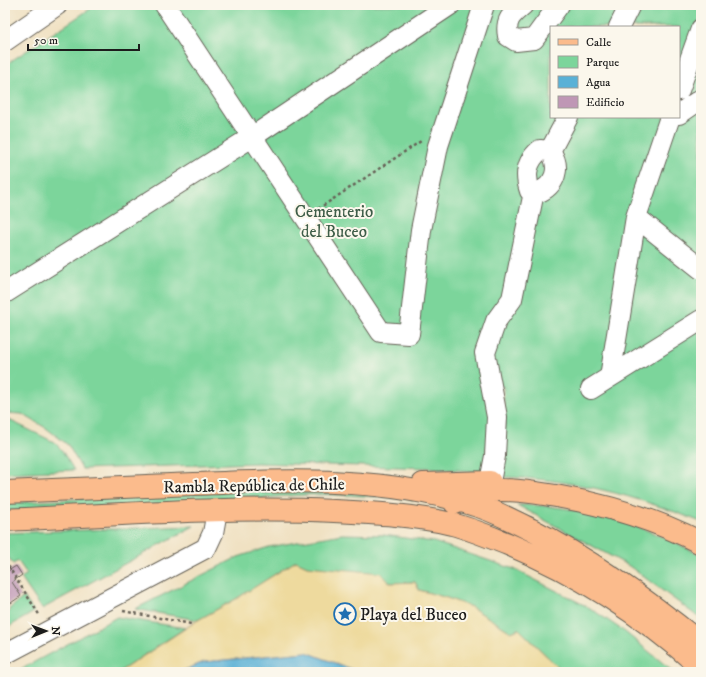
<svg xmlns="http://www.w3.org/2000/svg" width="706" height="677" font-family="'IM FELL DW Pica',serif">
<style>
.green{fill:#7cd59b;stroke:#4c785c;fill-rule:evenodd}
.sand{fill:#eeda9e;stroke:#857b5d}
.water{fill:#5ab1d6;stroke:#3b6679}
.building{fill:#bf97b5}
.lines{fill:none;stroke-linecap:round;stroke-linejoin:round}
.minor-casing{stroke:#666156;stroke-width:22}
.major-casing{stroke:#666156;stroke-width:24}
.path{stroke:#666156;stroke-width:2.5;stroke-dasharray:3 3;stroke-linecap:butt}
.minor{stroke:#fff;stroke-width:20}
.major{stroke:#fbbb8c;stroke-width:22}
.labels{text-anchor:middle;stroke-width:4;stroke-linejoin:round;paint-order:stroke}
.park-label{font-size:17px;fill:#3e5d48;stroke:#fbf7ec}
.street-label{font-size:17px;fill:#1c1c1c;stroke:#fbf7ec}
.poi-label{font-size:17px;fill:#1c1c1c;stroke:#fbf7ec;text-anchor:start}
</style>
<rect width="100%" height="100%" fill="#fbf7ec"/>
<filter id="ink" filterUnits="userSpaceOnUse"><feTurbulence type="fractalNoise" baseFrequency=".025" numOctaves="2"/><feDisplacementMap in="SourceGraphic" scale="8" xChannelSelector="R" yChannelSelector="G"/><feConvolveMatrix kernelMatrix="1 2 1 2 8 2 1 2 1" color-interpolation-filters="sRGB"/></filter>
<filter id="wash" filterUnits="userSpaceOnUse"><feTurbulence type="fractalNoise" baseFrequency=".012" numOctaves="4" result="noise"/><feDisplacementMap in="SourceGraphic" scale="16" xChannelSelector="R" yChannelSelector="G"/><feGaussianBlur stdDeviation="0.9" result="paint"/><feColorMatrix in="noise" values="0 0 0 0 0 0 0 0 0 0 0 0 0 0 0 0 0 1.4 0 .05"/><feComposite in="paint" operator="in"/></filter>
<g filter="url(#wash)">
<rect width="100%" height="100%" fill="#f0e1c2"/>
<path class="green" d="M96,5H701V522C633,495 575,479 502,477L500,447L505,419L503,386L485,393L492,420L482,472L431,468L258,463L82,469L68,445L46,428L22,414L5,413V65ZM551,27H679V117H551Z
M5,418L54,442L61,449L74,470L5,473Z
M222,491L354,493L413,500C357,495 303,491 247,501L5,511V503Z
M517,505C561,504 610,516 651,532C668,538 685,548 701,555V619L629,566Z
M194,526L42,609L21,578L27,574L18,561L13,564L5,553V533Z
M342,534L383,535L434,542L514,569L590,608L625,632L674,672H563L519,629L511,632L471,607L447,598L419,590L415,582L390,583L307,566L296,561L236,599L198,620L135,609L238,557L269,547Z
M24,597L34,612L5,629V615L10,611L9,609Z
M117,617L185,628L119,672H16Z"/>
<path class="sand" d="M296,561L307,566L381,573L390,583L415,582L419,590L447,598L471,607L511,632L519,629L563,672H359L306,652L204,662L180,672H119L198,620L236,599Z"/>
<path class="water" d="M306,652L359,672H180L204,662Z"/>
<g id="blocks">
<path class="building" d="M16,566L22,575L12,582L21,596L5,607V573Z"/>
</g>
</g>
<g filter="url(#ink)">
<use href="#blocks" fill-opacity="0" stroke="#666156" stroke-width="1"/>
<g class="lines">
<g class="minor-casing">
<path id="minor" d="M165,5L381,332L409,334L421,230L438,146L484,5
M523,5C511,15 505,20 508,36L516,41L534,39L559,5
M619,27L630,5
M5,41L57,5
M679,90L701,29
M679,114L701,99
M540,150L550,151C562,168 555,186 537,193L530,191C524,174 527,161 540,150Z
M550,151L568,117
M636,217L701,269
M5,293L252,137L450,5
M610,377L636,217L670,117
M591,389L701,320
M490,482L495,456L497,417L485,353L496,321L512,299L534,192
M5,654L206,548L213,533L217,511"/>
</g>
<g class="major-casing">
<path id="major" d="M423,484L490,482
M5,492C68,489 131,487 194,484C290,480 389,476 481,507C499,513 515,522 532,530C593,561 648,601 701,644
M455,503L476,492L483,491C507,488 532,492 556,496C607,505 655,519 701,543
M5,520C114,515 225,506 334,511C374,513 414,515 452,524C471,529 490,537 508,544C578,573 644,616 701,667"/>
</g>
<path class="path" d="M318,209L421,141
M5,561L40,616
M123,611L191,624"/>
<use href="#minor" class="minor"/>
<use href="#major" class="major"/>
</g>
</g>
<defs>
<g id="sight-ring" transform="scale(1.15)"><circle r="9.5" fill="#fbf7ec" stroke="#1f6fb2" stroke-width="1.5"/><path d="M0-6L1.8-2.2L6-1.7L2.9 1.2L3.7 5.4L0 3.3L-3.7 5.4L-2.9 1.2L-6-1.7L-1.8-2.2Z" fill="#1f6fb2"/></g>
</defs>
<g fill-rule="evenodd">
<use href="#sight-ring" x="345" y="614"/>
</g>
<g class="labels">
<g class="park-label">
<text x="334" y="217">Cementerio<tspan x="334" dy="20">del Buceo</tspan></text>
</g>
<g class="street-label">
<text transform="translate(254 485) rotate(-1)" y="6">Rambla República de Chile</text>
</g>
<g class="poi-label">
<text x="360" y="620">Playa del Buceo</text>
</g>
</g>
<rect width="706" height="677" fill="none" stroke="#fbf7ec" stroke-width="20"/>
<rect x="550" y="26" width="130" height="92" fill="#fbf7ec" stroke="#a29f99"/>
<rect x="558" y="39" width="20" height="6" fill="#fbbb8c" stroke="#a29f99"/>
<text x="586" y="46" font-size="12" fill="#1c1c1c">Calle</text>
<rect x="558" y="56" width="20" height="12" fill="#7cd59b" stroke="#a29f99"/>
<text x="586" y="66" font-size="12" fill="#1c1c1c">Parque</text>
<rect x="558" y="76" width="20" height="12" fill="#5ab1d6" stroke="#a29f99"/>
<text x="586" y="86" font-size="12" fill="#1c1c1c">Agua</text>
<rect x="558" y="96" width="20" height="12" fill="#bf97b5" stroke="#a29f99"/>
<text x="586" y="106" font-size="12" fill="#1c1c1c">Edificio</text>
<g transform="translate(46 631) rotate(89)" stroke="#fbf7ec" stroke-width="3" paint-order="stroke">
<path d="M0-3L7 15L0 10L-7 15Z" fill="#1c1c1c"/>
<text y="-6" font-size="11" font-weight="bold" text-anchor="middle" fill="#1c1c1c">N</text>
</g>
<path d="M28 44v6h111v-6" fill="none" stroke="#1c1c1c" stroke-width="2"/>
<text x="34" y="44" font-size="12" fill="#1c1c1c" stroke="#fbf7ec" stroke-width="3" paint-order="stroke">50 m</text>
</svg>
